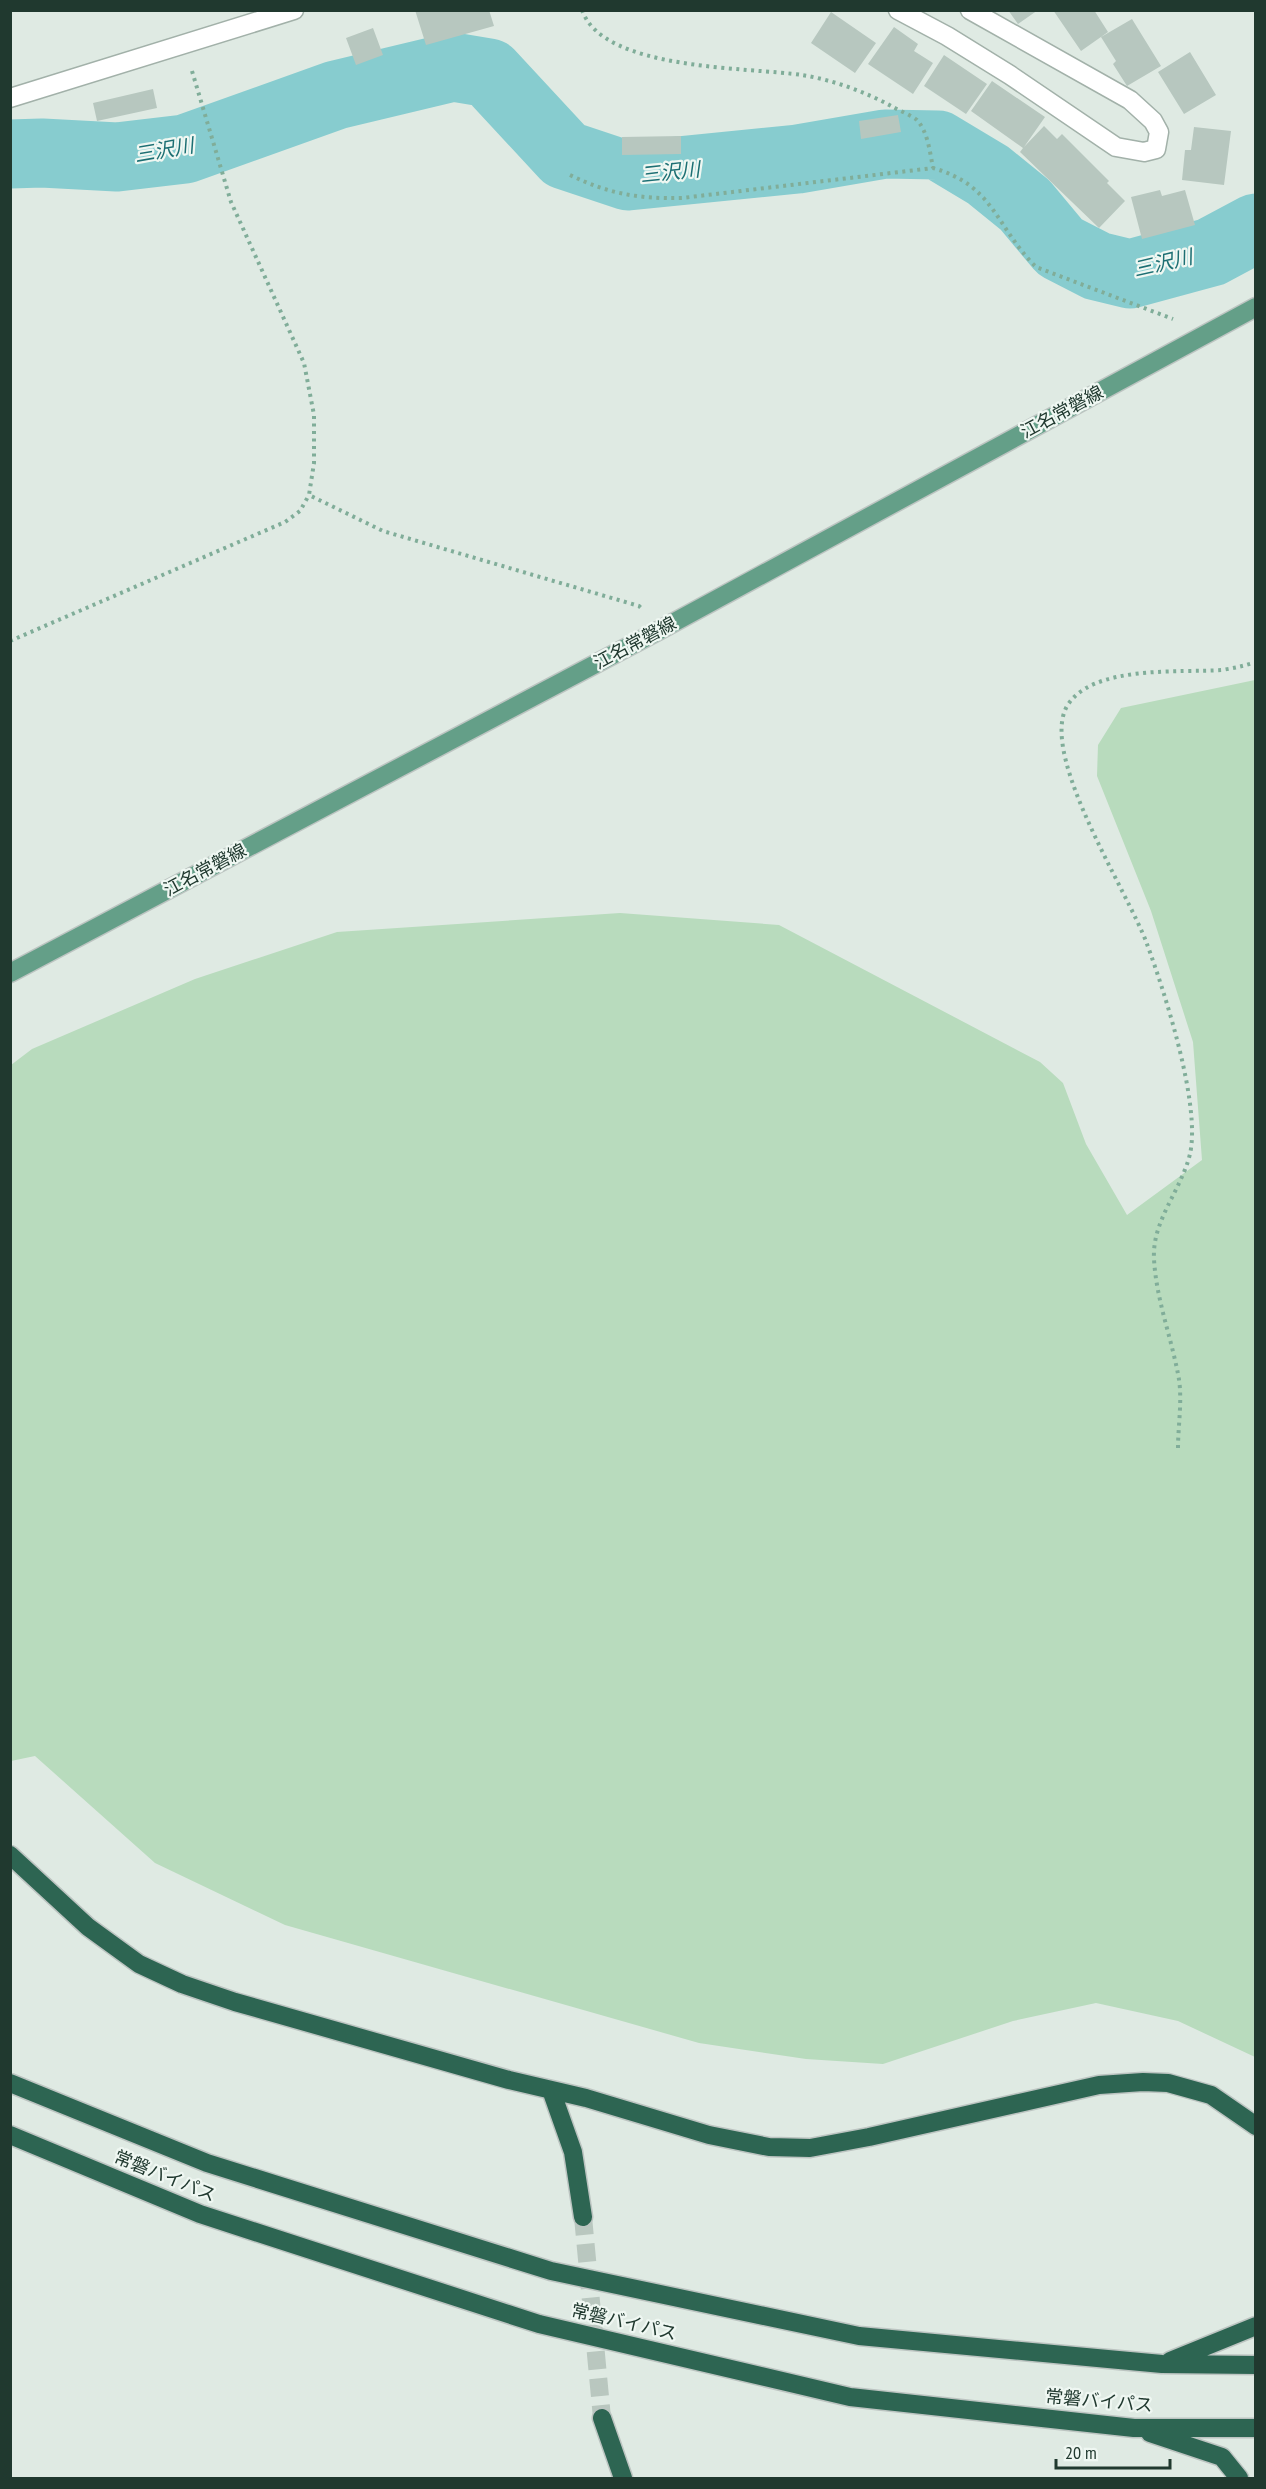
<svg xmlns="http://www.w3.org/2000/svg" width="1266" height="2489" font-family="'PT Sans Narrow','Noto Sans JP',sans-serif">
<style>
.green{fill:#b8dbbd}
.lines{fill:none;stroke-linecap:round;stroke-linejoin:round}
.river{stroke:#87cccf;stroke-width:69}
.building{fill:#b7c7bf}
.highway-tunnel{stroke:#b9c7bf;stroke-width:18;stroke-dasharray:18 9;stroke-linecap:butt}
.minor-casing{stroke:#a2b1a9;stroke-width:21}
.major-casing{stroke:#bcc4c1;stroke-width:21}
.highway-casing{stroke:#bcc4c1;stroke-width:21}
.path{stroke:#80ad99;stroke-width:4;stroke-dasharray:3 4.5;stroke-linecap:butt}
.minor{stroke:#fff;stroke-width:18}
.major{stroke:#649f88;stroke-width:18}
.highway{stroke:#2d6552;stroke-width:18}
.labels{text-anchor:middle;stroke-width:4.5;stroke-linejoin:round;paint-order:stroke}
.street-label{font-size:18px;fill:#20392f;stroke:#eff7f2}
.water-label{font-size:20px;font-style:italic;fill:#1c6f73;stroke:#eff7f2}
</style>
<rect width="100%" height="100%" fill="#dfeae3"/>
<path class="green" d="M1255,680V2057L1178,2021L1096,2003L1013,2021L883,2064L806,2059L699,2043L285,1925L155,1863L35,1756L11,1761V1065L32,1049L195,979L337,932L620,913L779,925L1040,1062L1063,1083L1086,1144L1127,1215L1202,1160L1193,1042L1151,911L1097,776L1098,745L1121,708Z"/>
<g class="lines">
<path class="river" d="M10,154L42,153L117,157L185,149L336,95L453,67L489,73L565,155L628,176L798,159L885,144L938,145L988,175L1025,205L1060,247L1097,266L1130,274L1211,252L1256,228"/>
</g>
<path class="building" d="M415,10H489L494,26L426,45Z
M1008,10H1038L1018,24Z
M1053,10H1094L1108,32L1081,51Z
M831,12L876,43L855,73L811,43Z
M1132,19L1161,66L1127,86L1113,64L1116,61L1101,37Z
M894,27L918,44L914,51L933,63L913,94L868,64Z
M373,28L383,55L356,65L346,38Z
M1190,52L1216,95L1184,114L1158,72Z
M944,55L987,84L966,114L924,86Z
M992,81L1045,117L1024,147L1044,126L1057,139L1062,134L1109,181L1107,183L1125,201L1099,228L1020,152L1023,148L971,111Z
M153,89L157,108L97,121L93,103Z
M898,115L901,132L861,139L859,121Z
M1194,127L1231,131L1224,185L1182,180L1185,150H1191Z
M681,136V154L622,155V137Z
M1160,190L1162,196L1185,190L1195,225L1142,239L1131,197Z"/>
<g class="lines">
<path class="highway-tunnel" d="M583,2217L602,2418"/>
<g class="minor-casing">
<path id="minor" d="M898,10L947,36L1010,75L1116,147L1144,152L1156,149L1159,132L1153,121L1130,100L970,10
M10,98L294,10"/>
</g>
<g class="major-casing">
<path id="major" d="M10,973L658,631L1256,307"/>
</g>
<g class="highway-casing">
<path id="highway" d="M10,1855L88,1927L139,1964L182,1984L235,2002L509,2080L586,2098L709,2135L769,2147L810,2148L869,2137L1099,2085L1143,2082L1168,2083L1211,2095L1256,2126
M10,2083L207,2163L551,2271L859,2336L1162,2364L1256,2365
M551,2090L573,2152L583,2217
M10,2135L200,2214L539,2324L850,2397L1134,2428H1256
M1170,2361L1256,2326
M602,2418L623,2478
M1150,2433L1222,2457L1239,2478"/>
</g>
<path class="path" d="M582,10C603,71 748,67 802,75C833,80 866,92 893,107C900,111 911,115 917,120C928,132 930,153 933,168
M192,71L231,202L304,363L314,415V463L309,495L383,531L639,606L641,608
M570,175C609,194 639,199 682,198L933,168C995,186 995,226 1036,267L1173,319
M10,641L285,522L300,511L309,495
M1178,1448C1178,1425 1183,1397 1178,1374C1171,1337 1156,1298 1154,1259C1152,1220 1181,1191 1190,1154C1201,1105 1165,993 1147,944C1128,892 1041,759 1066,708C1089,664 1181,673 1222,670C1234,668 1244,666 1256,662"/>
<use href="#minor" class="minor"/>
<use href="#major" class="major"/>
<use href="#highway" class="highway"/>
</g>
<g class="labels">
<g class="street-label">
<text transform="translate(1062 412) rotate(-28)" y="6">江名常磐線</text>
<text transform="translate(635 643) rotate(-28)" y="6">江名常磐線</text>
<text transform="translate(205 870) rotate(-28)" y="6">江名常磐線</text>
<text transform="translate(165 2176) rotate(22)" y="6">常磐バイパス</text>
<text transform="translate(624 2322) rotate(13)" y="6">常磐バイパス</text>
<text transform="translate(1099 2401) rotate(5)" y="6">常磐バイパス</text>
</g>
<g class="water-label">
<text transform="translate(164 150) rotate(-10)" y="7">三沢川</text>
<text transform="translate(670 172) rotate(-6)" y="7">三沢川</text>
<text transform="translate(1163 263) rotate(-13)" y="7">三沢川</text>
</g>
</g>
<rect width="1266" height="2489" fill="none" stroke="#20392f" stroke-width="24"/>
<path d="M1056 2459v9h114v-9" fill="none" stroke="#20392f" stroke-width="3"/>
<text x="1065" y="2459" font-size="18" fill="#20392f" stroke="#eff7f2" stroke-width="4.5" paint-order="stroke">20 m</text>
</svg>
